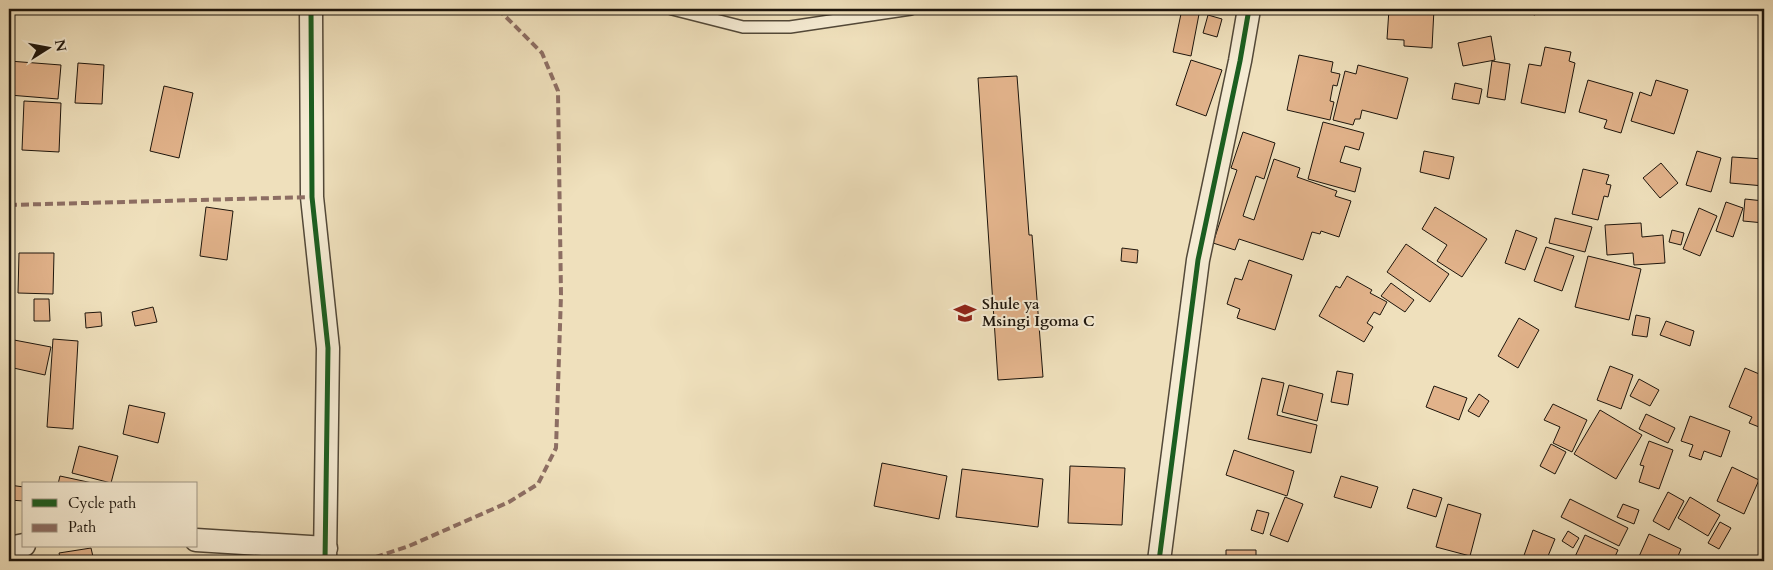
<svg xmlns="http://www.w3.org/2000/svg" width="1773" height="570" font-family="Cardo,serif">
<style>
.building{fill:#e2b38b;stroke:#1d150c}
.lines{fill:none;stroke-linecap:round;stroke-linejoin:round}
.lane-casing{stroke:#524838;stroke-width:14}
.street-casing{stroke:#524838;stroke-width:25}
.lane{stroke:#f5ebd3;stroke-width:11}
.street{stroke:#f5ebd3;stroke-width:22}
.quiet{stroke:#8d6e63;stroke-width:4;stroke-dasharray:8 4;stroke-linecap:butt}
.cycleway-casing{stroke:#f5ebd3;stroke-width:8}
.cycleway{stroke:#1b5e20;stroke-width:5}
.labels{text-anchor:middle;stroke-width:4;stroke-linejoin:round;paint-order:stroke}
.poi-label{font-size:15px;font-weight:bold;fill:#1d150c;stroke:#f5ebd3;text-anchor:start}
</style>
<rect width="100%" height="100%" fill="#efe0bc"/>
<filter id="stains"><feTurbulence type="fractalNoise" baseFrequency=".004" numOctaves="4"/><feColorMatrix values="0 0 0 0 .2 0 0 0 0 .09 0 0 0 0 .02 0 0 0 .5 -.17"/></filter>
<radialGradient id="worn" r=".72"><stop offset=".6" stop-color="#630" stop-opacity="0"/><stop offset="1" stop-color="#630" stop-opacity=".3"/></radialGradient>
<path class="building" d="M37,9H59V10L37,11Z
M1182,9H1200L1191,56L1173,52Z
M1389,9H1434L1432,48L1404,46V40L1387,39Z
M1514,9H1537L1535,15Z
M1208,15L1222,19L1217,37L1203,33Z
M1491,36L1495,60L1463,66L1458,43Z
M1545,47L1571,52L1569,61L1575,63L1565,113L1521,103L1529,64L1541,66Z
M1299,55L1333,62L1331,72L1340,74L1337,86L1333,85L1330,101L1334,102L1330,120L1287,110Z
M1191,60L1222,70L1206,116L1176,105Z
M9,61L61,65L58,99L9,95Z
M1492,61L1510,64L1505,100L1487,97Z
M78,63L104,65L102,104L75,103Z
M1358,65L1408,78L1397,119L1362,110L1360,119H1355L1353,125L1333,120L1345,71L1356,74Z
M1017,76L1029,235H1032L1043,377L998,380L978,78Z
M1588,80L1633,93L1621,133L1604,128L1607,120L1579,112Z
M1656,80L1688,90L1674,134L1631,121L1640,92L1651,96Z
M1455,83L1482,89L1479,104L1452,99Z
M164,86L193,93L179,158L150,151Z
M24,101L61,103L59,152L22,150Z
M1323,122L1364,133L1359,150L1345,146L1340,162L1361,168L1355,192L1308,179Z
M1243,132L1275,143L1264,179L1256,176L1243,216L1254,220L1274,159L1300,168L1297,177L1337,191L1335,196L1351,201L1339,237L1321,231L1320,234L1312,232L1303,260L1239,239L1235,250L1213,243L1237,170L1231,168Z
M1424,151L1454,157L1449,179L1420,172Z
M1697,151L1721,158L1711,192L1686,185Z
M1732,157L1764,159V186L1730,183Z
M1661,163L1678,183L1660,198L1643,178Z
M1583,169L1609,175L1606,184L1611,185L1608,197L1604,196L1598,220L1572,214Z
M1745,199L1764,201V223L1743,221Z
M1726,202L1743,208L1733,237L1716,231Z
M206,207L233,211L227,260L200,256Z
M1435,207L1487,239L1462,277L1437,261L1447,245L1422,229Z
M1699,208L1717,216L1700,256L1683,249Z
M1555,218L1592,227L1585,252L1549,243Z
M1641,223L1642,237L1663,235L1665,263L1634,265L1633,253L1607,255L1605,225Z
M1516,230L1537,238L1525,270L1505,263Z
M1672,230L1684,233L1681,245L1669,242Z
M1406,244L1449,274L1430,302L1387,272Z
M1546,247L1574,256L1562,291L1534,281Z
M1122,248L1138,250L1137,263L1121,261Z
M19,253H54L53,294L18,293Z
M1588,256L1641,269L1629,320L1575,307Z
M1249,260L1292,275L1275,330L1237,318L1240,309L1227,304L1235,278L1242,280Z
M1347,276L1372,290L1370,293L1387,302L1380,315L1374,312L1367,323L1373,327L1364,342L1319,316L1336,286L1340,288Z
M1391,283L1414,300L1405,312L1381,296Z
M34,299H49L50,321H34Z
M153,307L157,322L135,326L132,312Z
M101,312L102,326L86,328L85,313Z
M1764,313V332L1761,331Z
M1636,315L1650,318L1647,337L1632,335Z
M1519,318L1539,330L1518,368L1498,356Z
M1666,321L1694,331L1690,346L1660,335Z
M53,339L78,341L73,429L47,427Z
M14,340L51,347L45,375L9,367Z
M1610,366L1633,375L1621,409L1597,400Z
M1745,368L1764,376V429L1749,423L1752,417L1729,407Z
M1337,371L1353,374L1348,405L1331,402Z
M1262,378L1284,383L1277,415L1317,425L1311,453L1248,439Z
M1639,379L1659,390L1650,406L1630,396Z
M1289,385L1323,394L1317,421L1282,412Z
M1434,386L1467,398L1459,420L1426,407Z
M1479,394L1489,401L1479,417L1468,411Z
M1553,404L1587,420L1572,452L1553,443L1560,427L1544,420Z
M129,405L165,413L158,443L123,434Z
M1600,410L1642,435L1616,479L1574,454Z
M1646,414L1675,428L1668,443L1639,429Z
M1690,416L1730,431L1721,457L1704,451L1701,460L1689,456L1693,445L1681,441Z
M1649,441L1673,450L1659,489L1639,482L1644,466L1640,465Z
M1551,444L1566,452L1555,474L1540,466Z
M79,446L118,456L111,483L72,473Z
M1234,450L1294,471L1287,496L1226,475Z
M882,463L947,476L939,519L874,506Z
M1070,466L1125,468L1122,525L1068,523Z
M1732,467L1759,480L1744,514L1717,501Z
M962,469L1043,479L1038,527L956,517Z
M60,476L97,484H58Z
M1341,476L1378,487L1371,508L1334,497Z
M9,485L24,487V501L9,500Z
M1413,489L1442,498L1436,517L1407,508Z
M1668,492L1684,501L1669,530L1653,521Z
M1285,497L1303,504L1288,542L1270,535Z
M1690,497L1720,515L1708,536L1678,518Z
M1570,499L1628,528L1619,546L1561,517Z
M1448,504L1481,514L1470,556L1436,547Z
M1623,504L1639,510L1634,524L1617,517Z
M1257,510L1269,513L1263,534L1251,530Z
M1720,522L1731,528L1719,549L1708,543Z
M1533,530L1555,539L1546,561H1522Z
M1568,531L1579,538L1573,548L1562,541Z
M1649,534L1681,549L1676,561H1637Z
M1585,535L1618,550L1613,561H1573Z
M91,548L94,561H61L59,553Z
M1226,550H1256V561H1226Z"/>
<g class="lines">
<g class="lane-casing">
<path id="lane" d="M672,9L743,27H790L911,9"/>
</g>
<g class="street-casing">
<path id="street" d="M311,9L312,197L328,348L325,561
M196,540L326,548
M9,548L24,545
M1159,561L1198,260L1240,61L1249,9"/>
</g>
<use href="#lane" class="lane"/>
<use href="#street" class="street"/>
<path class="quiet" d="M9,205L312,197
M364,561L409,546L509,502L538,484L556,448L561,295L558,91L542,53L498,9"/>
<g class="cycleway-casing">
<path id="cycleway" d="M311,9L312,197L328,348L325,561
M1159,561L1198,260L1240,61L1249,9"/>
</g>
<use href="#cycleway" class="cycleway"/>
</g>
<defs>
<g id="school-bare" transform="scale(1.725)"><path d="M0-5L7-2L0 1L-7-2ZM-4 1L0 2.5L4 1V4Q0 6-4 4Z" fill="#8f2418" stroke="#f5ebd3" stroke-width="2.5" paint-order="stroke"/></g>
</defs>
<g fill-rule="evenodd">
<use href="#school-bare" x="965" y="313"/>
</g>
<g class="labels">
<g class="poi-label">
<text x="982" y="309">Shule ya<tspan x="982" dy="17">Msingi Igoma C</tspan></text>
</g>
</g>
<rect width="1773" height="570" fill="none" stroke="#efe0bc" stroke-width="30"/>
<rect x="10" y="10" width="1753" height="550" fill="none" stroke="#1d150c" stroke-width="2.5"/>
<rect x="15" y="15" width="1743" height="540" fill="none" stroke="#1d150c"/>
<rect x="22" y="482" width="175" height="65" fill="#f5ebd3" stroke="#9f9583"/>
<rect x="32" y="499" width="25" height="8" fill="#1b5e20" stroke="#9f9583"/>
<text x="68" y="508" font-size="15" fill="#1d150c">Cycle path</text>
<rect x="32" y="524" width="25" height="8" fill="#8d6e63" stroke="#9f9583"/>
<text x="68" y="532" font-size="15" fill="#1d150c">Path</text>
<g transform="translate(48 48) rotate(79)" stroke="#f5ebd3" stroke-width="4" paint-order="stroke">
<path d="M0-4L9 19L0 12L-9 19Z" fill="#1d150c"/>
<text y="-8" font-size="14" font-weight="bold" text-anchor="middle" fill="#1d150c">N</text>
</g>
<rect width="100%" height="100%" filter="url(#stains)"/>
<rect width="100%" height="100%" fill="url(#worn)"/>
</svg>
